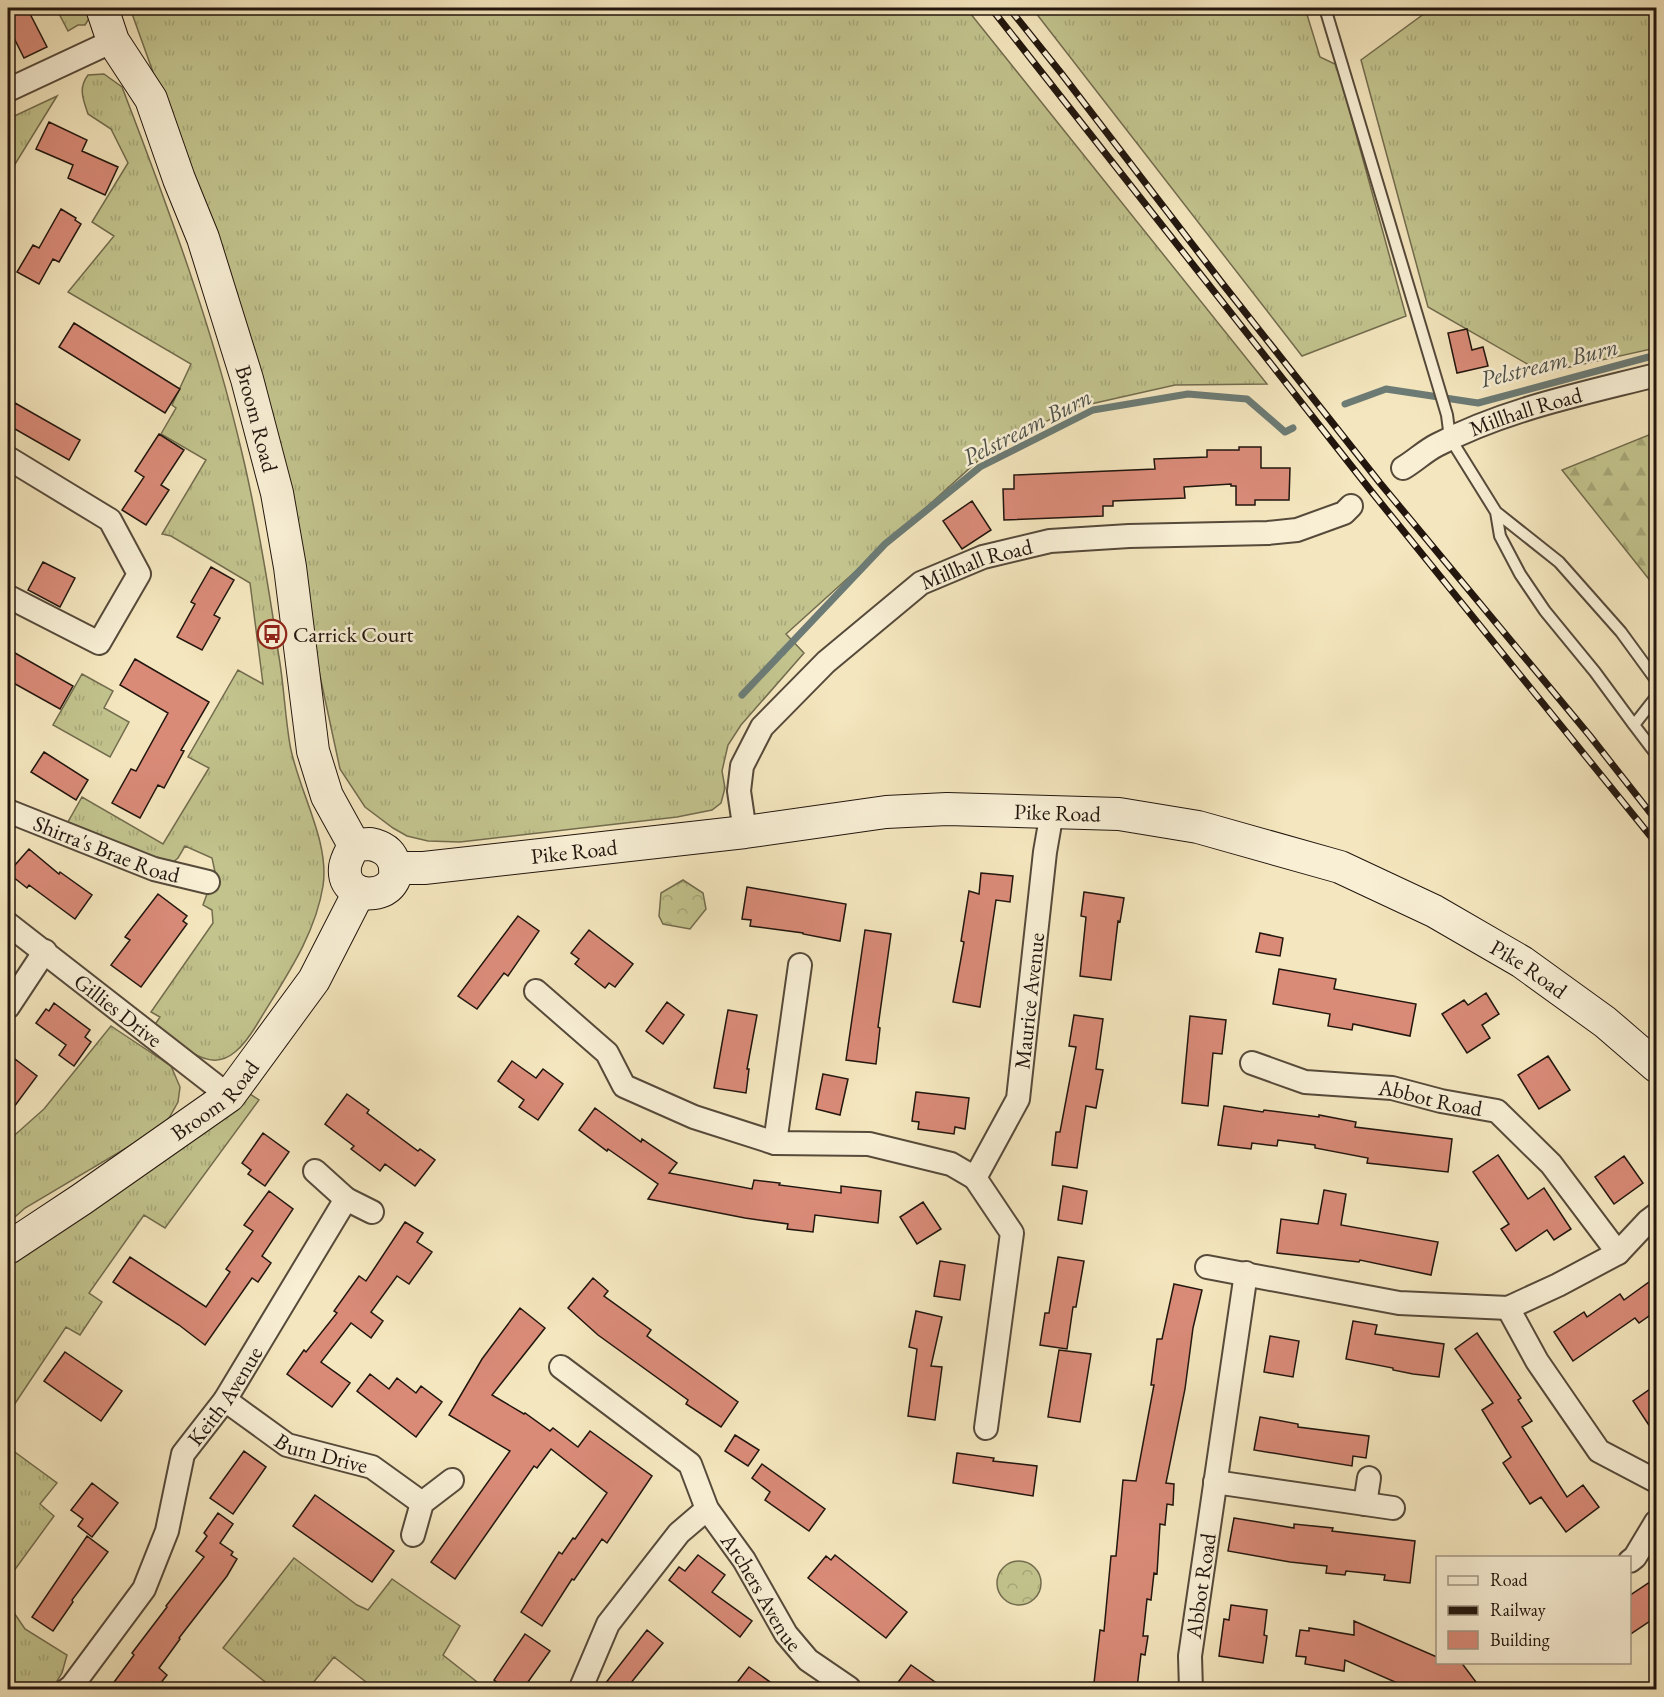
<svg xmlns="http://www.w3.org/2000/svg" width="1664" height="1697" font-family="'EB Garamond',serif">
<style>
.grass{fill:url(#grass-tufts);stroke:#726c4e;stroke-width:1.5}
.forest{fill:url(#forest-firs);stroke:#726c4e;stroke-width:1.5}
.park{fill:url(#park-crowns);stroke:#726c4e;stroke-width:1.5}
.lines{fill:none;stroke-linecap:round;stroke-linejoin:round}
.stream{stroke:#6c7b75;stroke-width:7}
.building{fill:#d98b78;stroke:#22160e;stroke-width:1.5}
.lane-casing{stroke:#564a3a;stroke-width:14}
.street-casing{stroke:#564a3a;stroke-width:26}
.secondary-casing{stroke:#22160e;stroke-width:34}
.lane{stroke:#f8efd5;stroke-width:10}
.street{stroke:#f8efd5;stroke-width:22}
.secondary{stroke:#f8efd5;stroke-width:32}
.rail-casing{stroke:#22160e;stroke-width:7}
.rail{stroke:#f8efd5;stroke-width:4.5;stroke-dasharray:14;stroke-linecap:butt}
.labels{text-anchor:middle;stroke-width:5;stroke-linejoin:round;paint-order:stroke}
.street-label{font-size:22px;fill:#22160e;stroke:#f8efd5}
.poi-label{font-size:22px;fill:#22160e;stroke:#f8efd5;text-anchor:start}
.water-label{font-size:24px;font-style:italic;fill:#4d514a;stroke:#f8efd5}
</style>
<defs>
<pattern id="grass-tufts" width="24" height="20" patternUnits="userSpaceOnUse" patternTransform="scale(1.5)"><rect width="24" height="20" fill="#c2c38d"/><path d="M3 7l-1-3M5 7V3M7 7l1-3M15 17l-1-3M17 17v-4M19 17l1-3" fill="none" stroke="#a6a778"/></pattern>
<pattern id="forest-firs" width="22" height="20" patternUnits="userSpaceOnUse" patternTransform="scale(1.5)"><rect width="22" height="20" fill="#c2c38d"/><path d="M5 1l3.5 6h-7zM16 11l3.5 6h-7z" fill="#a6a778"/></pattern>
<pattern id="park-crowns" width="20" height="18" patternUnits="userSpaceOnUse" patternTransform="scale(1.5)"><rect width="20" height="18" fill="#c2c38d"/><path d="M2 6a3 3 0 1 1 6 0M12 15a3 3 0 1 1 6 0" fill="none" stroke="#a6a778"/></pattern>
</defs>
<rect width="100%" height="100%" fill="#f4e6be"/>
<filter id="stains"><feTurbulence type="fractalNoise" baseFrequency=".00333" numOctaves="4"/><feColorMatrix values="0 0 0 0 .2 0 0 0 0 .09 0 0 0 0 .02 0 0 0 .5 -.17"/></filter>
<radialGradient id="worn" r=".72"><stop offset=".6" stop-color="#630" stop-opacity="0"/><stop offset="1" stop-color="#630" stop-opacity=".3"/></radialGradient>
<path class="grass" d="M56,8H90V17L85,25H78L68,31Z
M130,8H966L1267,384L1175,385L1073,408L991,449L786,634L804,653L741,725L728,745L722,771L725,788L721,803L712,810L677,817L460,842L428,841L407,836L393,828L365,807L340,769L314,648L265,384Z
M1032,8H1305L1320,57L1337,65L1406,316L1302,356Z
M1432,8H1656V348L1543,373L1428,307L1361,60Z
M104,74L122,87C168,207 213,328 242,453C258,520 269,589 279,657C284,686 285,716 290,745C298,790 330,841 323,886C315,936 285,978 259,1021C222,1084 201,1060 154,1026L160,1017L151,1012L213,923L212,910L203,905L215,872L212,858L185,846L178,858L171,864L68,822L82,797L163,844L209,768L188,757L238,670L263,684L250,583L171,536L162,534L206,460L161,434L176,408L172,405L191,364L68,292L114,236L92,222L128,163L111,129L88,114C83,99 78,88 88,75Z
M57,96L9,174L8,172V119Z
M82,674L113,691L104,708L129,722L110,757L53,725Z
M111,1026L171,1066L180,1087L178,1102L169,1118L155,1131L25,1208L8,1223V1141L44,1109Z
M247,1092L259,1100L165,1228L144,1215L89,1293L102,1302L80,1335L66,1327L8,1414V1261Z
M8,1447L57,1483L40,1504L54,1516L8,1579Z
M294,1558L357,1605L368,1610L392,1579L460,1626L443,1655L486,1689H375L334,1657L308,1689H274L223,1648Z
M8,1604L25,1629L67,1655L62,1673L52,1689H8Z"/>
<path class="forest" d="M1656,432V588L1562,470Z"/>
<path class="park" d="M683,880L703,893L706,909L690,929L663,924L659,916L661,893Z
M997 1583a22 22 0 1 1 44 0a22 22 0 1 1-44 0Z"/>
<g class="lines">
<path class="stream" d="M1345,404L1386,389L1478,403L1656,355
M742,695L885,544L980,467L1093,410L1188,394L1247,399L1285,432L1293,428"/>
</g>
<path class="building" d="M8,8H27L47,47L24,58L8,26Z
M49,122L87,140L82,151L118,167L105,195L68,178L73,165L36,149Z
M61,209L76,218L75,220L81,224L59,262L53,259L39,284L17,272L33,245L39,248Z
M74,323L180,389L165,413L59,347Z
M1467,329L1472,350L1483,347L1488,366L1457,373L1448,333Z
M15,403L80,440L69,460L8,425V416Z
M159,434L184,450L161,485L169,490L146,525L122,510L144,477L135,471Z
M1239,447H1261V468H1290L1289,500H1255V505H1236V486H1231V484L1184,487L1185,498L1113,501V506H1103V516L1004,520L1003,489H1014V475L1155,469L1154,459L1207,457V450H1239Z
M972,501L991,530L962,549L943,521Z
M43,562L75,578L60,607L28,590Z
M211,567L234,580L214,615L220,618L202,650L177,637L195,604L191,602Z
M8,649L73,686L60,709L8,680Z
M135,659L209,702L181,750L184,751L164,788L158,785L140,818L112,803L131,769L136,771L168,713L120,685Z
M44,752L88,780L76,800L31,772Z
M29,849L59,874L60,872L92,895L75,919L29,885L27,888L8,873Z
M981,873L1013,876L1010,902L996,900L980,1007L953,1002L964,942L961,941L969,891L979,894Z
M747,887L846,904L840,941L803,934V933L750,926L751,920L742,919Z
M1084,892L1124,898L1120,922L1118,921L1111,980L1080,976L1086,917L1081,916Z
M158,894L187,916L183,921L187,924L141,987L111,965L130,940L125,937Z
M518,916L539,931L508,976L504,973L477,1009L458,996Z
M589,930L633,964L615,987L609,983L605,988L575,964L579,959L571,953Z
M865,930L891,934L878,1027L880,1028L876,1064L846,1060Z
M1260,933L1283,938L1280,956L1256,952Z
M1279,969L1336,979L1334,989L1416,1004L1410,1036L1353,1024L1352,1030L1328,1026L1330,1014L1273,1004Z
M1486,993L1499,1014L1482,1025L1490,1038L1467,1053L1442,1014L1464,1000L1468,1005Z
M667,1002L684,1015L663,1044L646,1031Z
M54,1003L90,1030L85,1037L91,1042L74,1066L59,1055L66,1045L36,1023L46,1009L49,1011Z
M728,1010L757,1015L747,1069H749L746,1093L714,1088Z
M1074,1015L1103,1019L1096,1069L1103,1070L1096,1108L1086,1106L1077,1168L1052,1165L1056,1132H1060L1076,1047L1069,1046Z
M1190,1016L1226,1020L1222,1054L1213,1053L1208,1106L1182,1103Z
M1548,1056L1570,1090L1539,1109L1518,1075Z
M15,1059L37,1076L8,1115V1069Z
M512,1061L536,1078L543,1069L563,1084L538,1120L519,1107L524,1100L498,1081Z
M823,1074L848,1079L840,1115L816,1109Z
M916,1092L969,1098L965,1129L955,1127L954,1134L918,1129L919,1122L912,1121Z
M347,1094L369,1110L367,1113L418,1151L420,1149L435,1160L415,1186L385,1164L380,1171L351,1149L354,1146L325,1124Z
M1224,1106L1263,1112L1264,1110L1319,1117V1115L1356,1122L1355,1127L1452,1139L1448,1172L1367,1163L1368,1158L1315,1148V1145L1278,1140L1277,1146L1252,1143L1251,1149L1218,1145Z
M595,1108L641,1142L642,1139L677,1163L669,1173L752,1189L754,1180L780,1183L779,1185L841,1193V1186L881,1191L878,1223L815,1215L813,1232L787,1229L788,1224L745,1218L648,1199L658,1184L608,1149L607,1151L579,1130Z
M263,1133L289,1152L265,1186L248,1174L251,1170L242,1163Z
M1498,1155L1528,1199L1544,1188L1571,1229L1554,1240L1547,1230L1516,1251L1501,1229L1509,1224L1473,1172Z
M1624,1156L1643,1183L1614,1204L1595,1177Z
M1063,1186L1087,1191L1082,1224L1058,1220Z
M1324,1190L1346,1194L1341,1225L1438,1242L1431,1275L1360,1260L1359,1262L1277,1253L1281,1219L1318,1224Z
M269,1191L293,1209L262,1256L271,1263L258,1282L252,1278L205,1345L179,1325L113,1282L130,1257L206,1307L230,1272L226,1269L253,1231L244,1225Z
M923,1202L941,1229L917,1244L900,1217Z
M405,1222L423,1233L417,1242L432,1252L409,1284L397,1276L371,1312L383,1321L371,1338L351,1323L321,1362L350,1383L332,1407L287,1374L304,1350L306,1352L337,1313L334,1311L359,1276L366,1281Z
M1058,1257L1084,1261L1076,1307H1073L1067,1349L1040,1345L1045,1313H1049Z
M940,1261L965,1265L960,1300L934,1296Z
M1656,1277V1311L1639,1323L1635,1318L1573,1361L1554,1332L1584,1312L1587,1317L1620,1294L1624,1300Z
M593,1278L608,1291L604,1296L651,1330L647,1336L738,1402L721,1427L686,1404L688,1400L598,1335L568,1308Z
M1174,1284L1202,1290L1193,1328L1185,1389L1166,1483L1174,1484L1173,1505L1167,1504L1165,1525L1160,1524L1157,1574L1154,1573L1151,1600L1147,1599L1143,1636H1148L1145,1655L1141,1654L1137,1688L1094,1683L1100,1630L1104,1631L1111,1556H1116L1123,1480L1136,1481L1154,1385H1151L1157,1339H1162Z
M520,1308L545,1328L492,1395L524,1414L525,1413L550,1431L553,1428L578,1447L590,1431L652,1476L607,1543L602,1539L574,1580L572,1579L542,1626L521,1612L559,1552L562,1554L573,1538L575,1539L607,1493L551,1449L537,1468L534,1466L455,1579L431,1562L510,1451L449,1415L482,1359Z
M916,1311L942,1317L931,1366L942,1367L935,1420L908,1416L917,1349L909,1347Z
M1353,1321L1377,1325L1375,1334L1444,1344L1439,1377L1413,1374L1393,1370V1368L1346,1359Z
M1477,1333L1521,1398L1518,1400L1532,1421L1522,1427L1567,1497L1583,1485L1599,1507L1566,1532L1541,1497L1530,1504L1503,1463L1511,1457L1482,1410L1493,1403L1455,1349Z
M1270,1336L1299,1341L1293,1377L1264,1372Z
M1059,1350L1091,1354L1080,1422L1048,1417Z
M65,1352L122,1391L101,1421L44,1381Z
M370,1374L389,1389L397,1378L416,1393L421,1386L442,1402L416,1437L357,1391Z
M1656,1385V1436L1633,1401Z
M1260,1417L1298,1424V1427L1369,1436L1366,1458L1353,1456L1352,1466L1254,1450Z
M735,1435L759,1450L748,1466L725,1451Z
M244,1451L266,1467L233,1514L210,1498Z
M957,1453L994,1458L993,1461L1037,1466L1033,1496L953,1483Z
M762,1464L825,1509L809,1531L765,1500L770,1492L752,1478Z
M92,1483L118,1503L92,1537L78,1526L83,1519L71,1510Z
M315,1495L394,1551L372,1582L293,1526Z
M218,1513L233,1524L220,1543L233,1552L231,1555L237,1559L227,1576L179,1638L180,1639L159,1668L167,1675L156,1689H109L134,1655L132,1653L167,1607L166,1606L204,1557L196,1551L207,1536L204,1533Z
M1234,1518L1294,1528V1524L1333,1528L1332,1531L1415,1541L1410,1583L1384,1580L1385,1575L1346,1571L1345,1575L1326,1573L1327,1566L1290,1562L1228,1551Z
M87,1536L108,1552L72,1600L73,1602L53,1631L32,1617Z
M698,1555L725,1575L712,1592L752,1621L740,1637L669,1580L679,1567L685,1571Z
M835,1555L907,1612L886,1638L808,1578L826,1556L831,1560Z
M1656,1578V1617L1629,1635V1596Z
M1231,1605L1267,1610L1264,1635L1267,1636L1263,1663L1219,1656L1224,1619L1229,1620Z
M1354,1621L1437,1657V1662H1461L1476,1682L1466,1689H1411L1345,1660L1344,1671L1305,1664L1306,1657L1296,1656L1300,1630L1309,1631V1628L1354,1635Z
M647,1630L663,1643L626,1689H601Z
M525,1634L550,1651L523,1689H507L494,1680Z
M911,1665L945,1689H893Z
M749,1667L780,1689H732Z"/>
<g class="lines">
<g class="lane-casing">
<path id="lane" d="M1325,8L1447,415L1450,438L1496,512L1500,536L1520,574L1545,611L1595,672L1634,725
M1496,512L1559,562L1621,632L1656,680
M1656,697L1634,725L1656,754"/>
</g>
<g class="street-casing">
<g id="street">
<path d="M8,90L113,41"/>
<path d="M8,458L110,520L139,574L99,643L11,598"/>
<path id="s1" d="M1403,468C1415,461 1425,451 1437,445C1506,409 1582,394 1656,375"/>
<path id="s2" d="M8,811L154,869L208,882"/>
<path id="s3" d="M745,832L739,791L742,766L762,727L826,662L921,583L983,557L1050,541L1129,536L1268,533L1297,530L1344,513L1351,506"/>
<path id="s4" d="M8,924L229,1096"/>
<path id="s5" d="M536,991L607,1053L624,1086L694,1117L775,1143L869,1144L951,1164L975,1178L1018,1099L1045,852L1052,812"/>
<path d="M8,1007L45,951"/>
<path id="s6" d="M1252,1063L1305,1082L1392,1088L1441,1101L1497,1111L1551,1164L1618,1253"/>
<path d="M775,1143L800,965"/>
<path d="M315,1171L346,1199"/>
<path d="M975,1178L1012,1233L986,1428"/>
<path d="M1207,1267L1399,1303L1508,1308L1558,1285L1618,1253L1648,1221L1656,1215"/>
<path d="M1508,1308L1537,1361L1599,1451L1656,1481"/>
<path id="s7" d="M561,1367L690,1464L707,1509L744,1560L786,1634L808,1660L849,1688L848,1690"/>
<path id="s8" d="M225,1400L287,1445L372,1467L422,1503"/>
<path d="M1215,1482L1393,1508"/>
<path d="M1365,1504L1369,1478"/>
<path d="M413,1535L422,1503L452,1480"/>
<path d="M1630,1561L1635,1557L1656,1522"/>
<path id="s9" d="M67,1690L72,1686L144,1589L167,1531L183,1454L225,1400L346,1199L372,1212"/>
<path d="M580,1690L608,1624L679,1533L707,1509"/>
<path id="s10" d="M1191,1690L1190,1656L1246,1273"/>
</g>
</g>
<g class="secondary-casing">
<g id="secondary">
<path id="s11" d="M102,8L113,41L151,99L179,179L203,238L247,379L277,493L290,567L313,751L327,796L354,845"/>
<path d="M370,844C380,846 389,850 393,860C409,899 341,907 345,867C346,859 351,852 354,845Z"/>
<path id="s12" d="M395,868H424L745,832L886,812L947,809L1119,814L1198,827L1340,867L1434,911L1522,962L1605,1022L1656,1066"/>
<path id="s13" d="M8,1248L82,1199L229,1096L314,980L359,892"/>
</g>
</g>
<use href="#lane" class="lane"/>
<use href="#street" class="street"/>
<use href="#secondary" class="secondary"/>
<g class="rail-casing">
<path id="rail" d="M991,8L1371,491L1656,843
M1009,8L1061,73L1222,283L1380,483L1590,736L1656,820"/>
</g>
<use href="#rail" class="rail"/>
</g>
<defs>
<g id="bus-ring" transform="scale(1.5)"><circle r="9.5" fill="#f8efd5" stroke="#8f2418" stroke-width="1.5"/><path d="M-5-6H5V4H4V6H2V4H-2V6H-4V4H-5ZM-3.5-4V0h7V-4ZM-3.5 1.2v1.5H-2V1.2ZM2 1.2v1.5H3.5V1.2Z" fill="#8f2418"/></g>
</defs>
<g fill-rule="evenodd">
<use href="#bus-ring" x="272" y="634"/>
</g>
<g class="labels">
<g class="street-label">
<text dy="8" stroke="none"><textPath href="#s1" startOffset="136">Millhall Road</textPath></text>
<text dy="8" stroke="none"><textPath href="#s11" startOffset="441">Broom Road</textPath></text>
<text dy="8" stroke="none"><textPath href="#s3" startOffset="384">Millhall Road</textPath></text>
<text dy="8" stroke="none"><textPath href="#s12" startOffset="666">Pike Road</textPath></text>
<text dy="8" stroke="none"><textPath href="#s2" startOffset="106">Shirra's Brae Road</textPath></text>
<text dy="8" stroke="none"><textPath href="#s12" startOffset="180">Pike Road</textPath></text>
<text dy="8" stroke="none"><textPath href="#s12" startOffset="1170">Pike Road</textPath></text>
<text dy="8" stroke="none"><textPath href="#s5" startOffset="688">Maurice Avenue</textPath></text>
<text dy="8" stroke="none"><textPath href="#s4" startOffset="140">Gillies Drive</textPath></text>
<text dy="8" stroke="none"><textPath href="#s13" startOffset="255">Broom Road</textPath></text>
<text dy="8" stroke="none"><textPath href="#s6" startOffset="183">Abbot Road</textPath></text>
<text dy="8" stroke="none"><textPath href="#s9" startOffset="340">Keith Avenue</textPath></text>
<text dy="8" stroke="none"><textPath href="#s8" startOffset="112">Burn Drive</textPath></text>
<text dy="8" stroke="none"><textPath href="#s10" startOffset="105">Abbot Road</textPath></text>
<text dy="8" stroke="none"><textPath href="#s7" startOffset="309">Archers Avenue</textPath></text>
</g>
<g class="poi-label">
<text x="293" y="642">Carrick Court</text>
</g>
<g class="water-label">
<text transform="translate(1549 363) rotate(-14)" y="8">Pelstream Burn</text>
<text transform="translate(1027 427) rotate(-27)" y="8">Pelstream Burn</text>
</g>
</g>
<rect width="1664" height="1697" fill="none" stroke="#f4e6be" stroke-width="30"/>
<rect x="9" y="9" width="1646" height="1679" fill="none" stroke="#22160e" stroke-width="3"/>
<rect x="15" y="15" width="1634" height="1667" fill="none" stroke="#22160e" stroke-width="1.5"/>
<rect x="1436" y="1556" width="195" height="108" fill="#f8efd5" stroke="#a29885" stroke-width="1.5"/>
<rect x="1448" y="1576" width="30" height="9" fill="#f8efd5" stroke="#a29885" stroke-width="1.5"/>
<text x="1490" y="1586" font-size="18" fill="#22160e">Road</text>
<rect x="1448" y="1606" width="30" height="9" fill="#22160e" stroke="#a29885" stroke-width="1.5"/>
<text x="1490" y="1616" font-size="18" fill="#22160e">Railway</text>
<rect x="1448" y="1631" width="30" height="18" fill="#d98b78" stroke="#a29885" stroke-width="1.5"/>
<text x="1490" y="1646" font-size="18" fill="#22160e">Building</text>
<rect width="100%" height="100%" filter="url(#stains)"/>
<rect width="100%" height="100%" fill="url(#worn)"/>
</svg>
